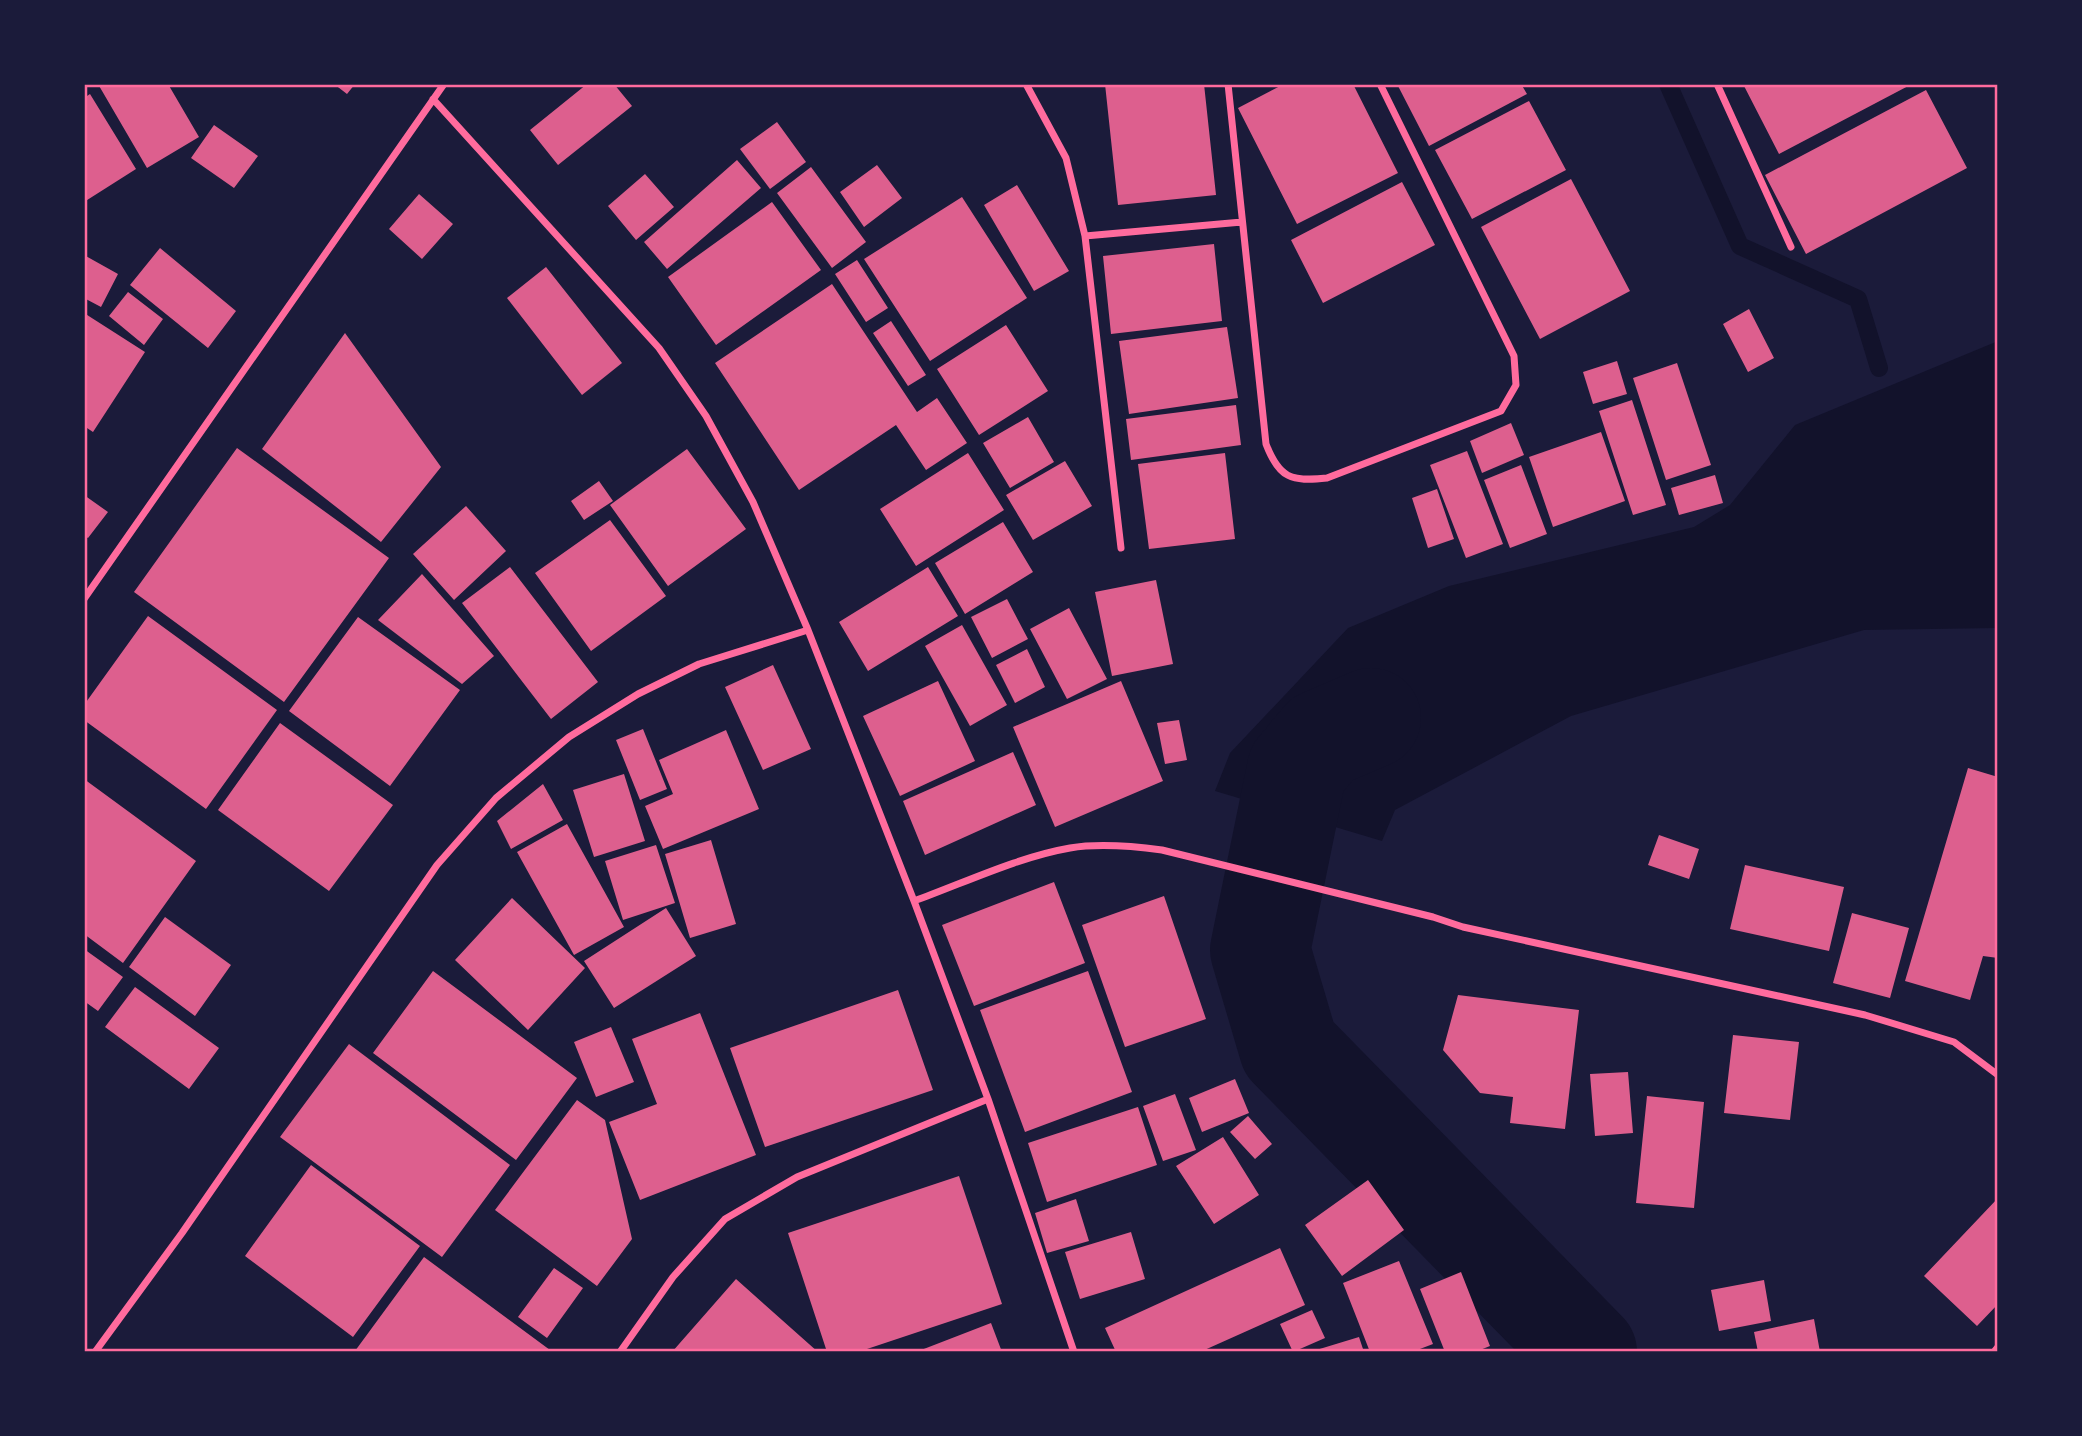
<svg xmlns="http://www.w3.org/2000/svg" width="2082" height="1436" font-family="Raleway,sans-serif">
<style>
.water{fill:#12122b}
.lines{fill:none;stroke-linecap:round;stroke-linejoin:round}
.stream{stroke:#12122b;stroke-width:18}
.river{stroke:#12122b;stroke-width:100}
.building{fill:#dd5f8e}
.minor{stroke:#ff6b9d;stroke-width:7}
.neatline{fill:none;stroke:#ff6b9d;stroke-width:2.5}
</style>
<rect width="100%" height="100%" fill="#1b1b3a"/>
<path class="water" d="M1998,341V628L1864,630L1571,716L1395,810L1382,841L1215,791L1230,753L1348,628L1449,586L1694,527L1730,505L1795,425Z"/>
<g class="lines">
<path class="stream" d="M1668,84L1740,246L1858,299L1879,368"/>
<path class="river" d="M1371,718L1322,739L1297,769L1260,950L1289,1048L1587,1352"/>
</g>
<path class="building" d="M98,84H168L199,137L147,168Z
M334,84H355L347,94Z
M587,84H614L632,106L558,165L530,130Z
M1105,84H1204L1216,195L1118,205Z
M1284,84H1353L1398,173L1297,224L1238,108Z
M1397,84H1521L1527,94L1429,146Z
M1743,84H1912L1779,154Z
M1926,90L1967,168L1806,254L1765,175Z
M90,94L136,169L84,202V98Z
M1529,101L1566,170L1472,219L1435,150Z
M777,122L806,162L770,189L740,149Z
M214,125L258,156L234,188L191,158Z
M737,160L761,188L667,269L644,242Z
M877,165L902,198L864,227L840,192Z
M811,167L866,242L832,268L777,193Z
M645,174L674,207L636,240L608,206Z
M1571,179L1630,291L1540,339L1481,227Z
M1402,182L1435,245L1323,303L1291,240Z
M1017,185L1069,271L1034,291L984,205Z
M419,194L453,224L422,259L389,229Z
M962,197L1027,298L930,361L864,259Z
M772,202L821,270L716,345L668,277Z
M1214,244L1222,321L1111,334L1103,256Z
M160,248L236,311L208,348L130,285Z
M84,255L118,274L101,307L84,298Z
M857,260L888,308L866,322L835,274Z
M546,267L622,363L582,395L507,298Z
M832,284L917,412L937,398L967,443L926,470L896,425L799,490L715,363Z
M128,292L163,319L144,345L109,316Z
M1749,309L1774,358L1748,372L1723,324Z
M84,313L145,352L93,432L84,426Z
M891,321L926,375L908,386L873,333Z
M1006,325L1048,391L979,435L937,369Z
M1227,327L1238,398L1129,414L1119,341Z
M345,333L441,467L381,542L262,449Z
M1617,361L1627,394L1593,404L1583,372Z
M1677,363L1711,465L1666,480L1633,378Z
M1632,400L1666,505L1633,515L1599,411Z
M1236,405L1241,445L1131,460L1126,419Z
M1028,417L1054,462L1010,488L983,443Z
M1511,423L1524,455L1482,473L1470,441Z
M1601,432L1625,501L1553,527L1529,457Z
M237,448L389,558L284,702L134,592Z
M687,449L746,529L668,586L610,505Z
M1467,451L1503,544L1466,558L1430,465Z
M968,453L1004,510L916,566L880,509Z
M1225,453L1235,539L1149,549L1138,464Z
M1065,461L1092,506L1033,540L1006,495Z
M1521,465L1547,534L1510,548L1484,480Z
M1715,475L1723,503L1679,515L1671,488Z
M599,481L613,501L584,520L571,501Z
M1437,489L1454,539L1428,548L1412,498Z
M84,495L108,512L88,538L84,536Z
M466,506L506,551L454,600L413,554Z
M610,520L666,596L591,651L535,573Z
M1003,522L1033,572L965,614L935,563Z
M510,567L598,682L551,719L462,603Z
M928,567L958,616L868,671L839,622Z
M422,574L494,656L462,684L378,620Z
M1156,580L1173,664L1112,676L1095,592Z
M1007,599L1028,639L992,658L971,617Z
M1069,608L1107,679L1067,699L1030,629Z
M148,616L277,710L206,809L84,720V705Z
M358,617L460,690L390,786L289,711Z
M962,625L1007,705L970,726L925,646Z
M1027,649L1045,687L1015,703L996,665Z
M773,665L811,749L763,770L725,687Z
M938,681L975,761L900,796L863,716Z
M1121,681L1163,781L1055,827L1013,727Z
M1179,720L1187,760L1165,764L1157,723Z
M280,723L393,805L329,891L218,810Z
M643,729L667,789L640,800L616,740Z
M726,730L759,809L663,849L645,806L673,794L659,760Z
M1013,752L1036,805L925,855L903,801Z
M1968,768L1998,777V958L1983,956L1970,1000L1905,981Z
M624,774L645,841L594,857L573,790Z
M84,779L196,861L123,963L84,934Z
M543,784L563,820L511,849L497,821Z
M567,824L624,927L574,955L517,852Z
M1659,835L1699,849L1689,879L1648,865Z
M711,840L736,924L690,938L665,854Z
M656,845L675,903L623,920L605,861Z
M1745,865L1844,887L1829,951L1730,929Z
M1054,882L1085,963L974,1006L942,925Z
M1164,896L1206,1019L1125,1047L1082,925Z
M512,898L585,968L528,1030L455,960Z
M666,908L696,956L614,1008L584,961Z
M1852,913L1909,928L1890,998L1833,983Z
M165,917L231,965L195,1016L129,967Z
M84,949L123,977L98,1011L84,1001Z
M433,971L577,1078L516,1160L373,1053Z
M1088,971L1132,1092L1025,1132L980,1010Z
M135,987L219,1048L189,1089L105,1027Z
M898,990L933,1090L765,1147L730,1048Z
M1458,995L1579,1010L1565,1129L1510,1123L1513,1097L1480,1093L1443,1050Z
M700,1013L756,1155L640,1200L609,1122L657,1104L632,1039Z
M611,1027L634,1082L596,1097L574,1042Z
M1733,1035L1799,1042L1790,1120L1724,1113Z
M349,1044L510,1165L442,1257L280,1137Z
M1628,1072L1633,1133L1595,1136L1590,1074Z
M1235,1079L1249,1113L1202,1132L1189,1098Z
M1175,1094L1196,1150L1163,1161L1143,1106Z
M1647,1096L1704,1102L1694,1208L1636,1203Z
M577,1100L605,1120L632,1239L597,1286L495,1210Z
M1138,1107L1157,1165L1047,1202L1028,1143Z
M1248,1116L1272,1144L1255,1159L1230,1132Z
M1223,1137L1259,1195L1214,1224L1176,1166Z
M311,1165L420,1246L353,1337L245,1256Z
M959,1176L1002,1304L858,1352H827L788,1233Z
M1368,1180L1404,1230L1342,1276L1305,1225Z
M1998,1198V1304L1977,1326L1924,1276Z
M1076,1199L1089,1241L1047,1253L1035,1213Z
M1131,1232L1145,1279L1080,1299L1065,1252Z
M1280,1248L1305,1305L1200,1352H1116L1105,1328Z
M424,1257L550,1350L548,1352L355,1351Z
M1399,1261L1433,1344L1412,1352H1370L1343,1283Z
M554,1268L583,1288L547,1338L518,1317Z
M1461,1272L1490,1346L1475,1352H1445L1420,1289Z
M736,1279L818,1352H672Z
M1764,1280L1771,1321L1719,1331L1711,1290Z
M1312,1310L1325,1338L1293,1352L1280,1324Z
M1814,1319L1820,1352H1758L1754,1332Z
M991,1323L1002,1352H916Z
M1359,1337L1364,1352H1313V1351Z"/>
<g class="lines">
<path class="minor" d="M1026,84L1066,158L1085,236L1121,548
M1228,84L1266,444C1279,478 1291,482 1327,478L1501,411L1516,385L1514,356L1380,84
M1717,84L1791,247
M433,99L659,348L706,416L753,502L808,630L914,901L988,1099L1074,1352
M1085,236L1242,222
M84,599L444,84
M914,901C964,883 1018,857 1070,848C1100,843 1132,846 1162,850L1433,917L1463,927L1865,1015L1954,1042L1998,1075
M95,1352L182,1233L437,865L496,798L569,737L638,694L699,664L808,630
M620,1352L673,1277L725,1219L797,1177L988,1099
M1994,1352L1998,1347"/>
</g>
<rect width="2082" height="1436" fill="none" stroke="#1b1b3a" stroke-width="172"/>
<rect x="86" y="86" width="1910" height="1264" class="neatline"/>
</svg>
